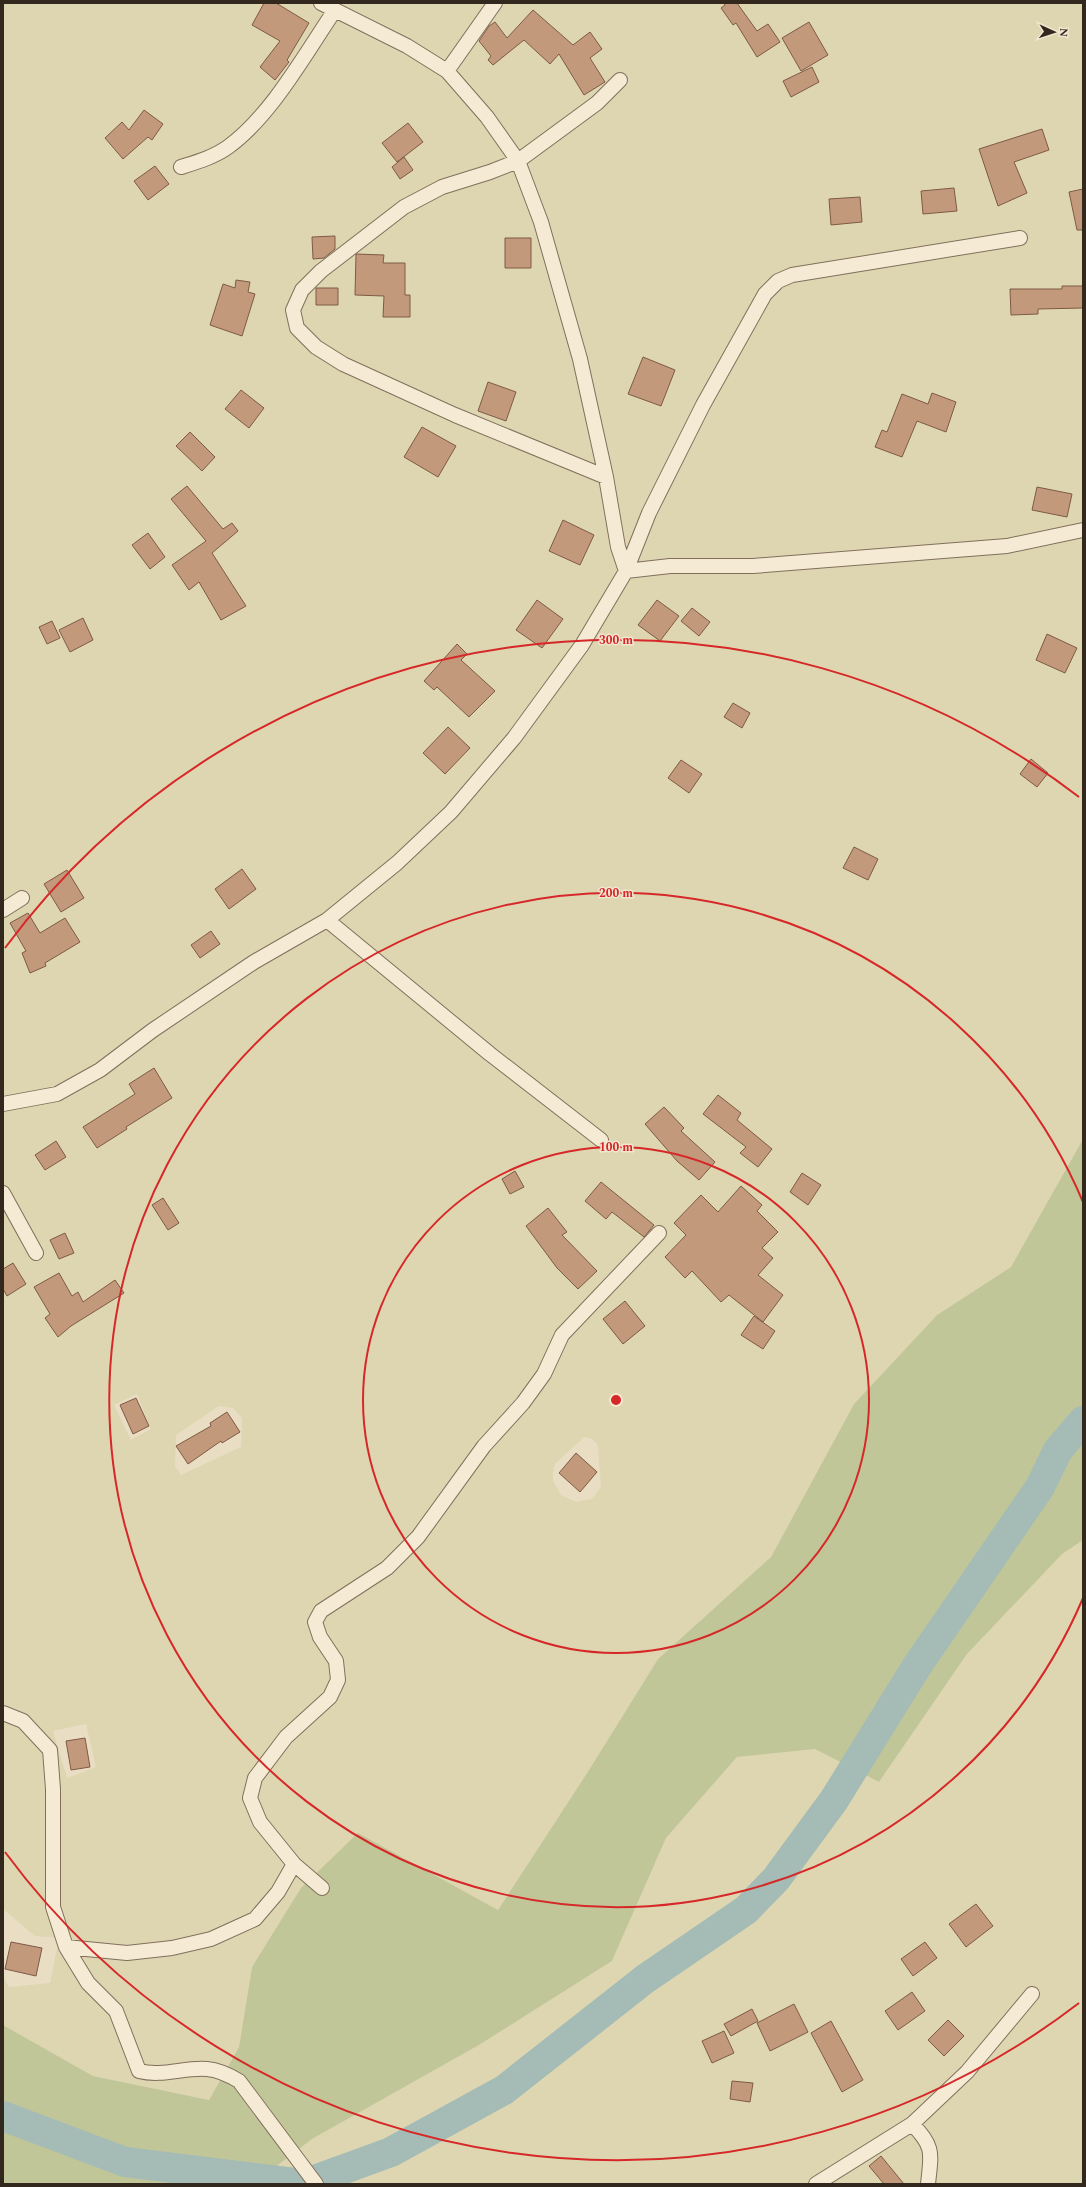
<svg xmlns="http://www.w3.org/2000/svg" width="1086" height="2187" font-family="Spectral,serif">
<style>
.farmland{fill:#ded6b1;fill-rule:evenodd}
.green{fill:#c1c698}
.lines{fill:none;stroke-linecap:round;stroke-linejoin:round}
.river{stroke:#a4bcb5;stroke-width:30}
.building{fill:#c3997c;stroke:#7e5a44}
.street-casing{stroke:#816f5c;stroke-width:16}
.street{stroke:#f5ebd5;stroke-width:14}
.ring{fill:none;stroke:#d62828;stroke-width:2}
.centre{fill:#d62828;stroke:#f1e7d1;stroke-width:2}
.ring-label{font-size:12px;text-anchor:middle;font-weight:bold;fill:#d62828;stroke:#f1e7d1;stroke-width:3;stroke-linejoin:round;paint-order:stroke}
</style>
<rect width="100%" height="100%" fill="#e9ddc3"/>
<path class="farmland" d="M3,3H1083V1139L1011,1267L937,1315L854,1404L771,1557L658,1659L589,1770L498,1910L358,1834L252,1966L239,2047L209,2100L93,2076L3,2025V1977L9,1987L50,1983L59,1938L35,1936L3,1909ZM137,1394L151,1429L131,1440L114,1405ZM219,1406L233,1408L242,1418L241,1447L181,1475L175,1466L176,1435ZM584,1437L592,1439L598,1445L601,1487L592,1499L576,1502L561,1495L553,1481V1473L555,1464ZM86,1724L96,1767L67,1778L53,1731Z
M1083,1540V2184H253L312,2139L479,2045L612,1961L666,1838L737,1757L815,1749L879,1782L967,1654L1062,1553Z"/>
<path class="green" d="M1083,1139V1540L1062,1554L967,1654L879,1782L815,1749L737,1757L666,1838L612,1961L479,2045L312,2139L253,2184H3V2025L93,2076L209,2100L239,2047L252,1967L301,1888L358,1833L498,1910L589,1770L658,1659L771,1557L854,1404L937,1315L1011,1267Z"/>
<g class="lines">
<path class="river" d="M3,2116L125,2162L303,2184L391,2152L504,2090L645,1979L746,1910L776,1879L834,1800L917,1666L1040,1487L1058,1450L1083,1421"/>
</g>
<path class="building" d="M264,3H276L309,23L287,60L289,62L275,80L260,67L280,41L252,25Z
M724,3H737L757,31L768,24L780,42L757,57L736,23L733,25L721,8L725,5Z
M533,10L573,45L590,32L602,49L590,58L605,82L584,95L559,54L550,64L524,40L493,65L488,60L491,56L479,41L489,26L495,22L507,38Z
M809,22L828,55L801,71L782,38Z
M812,67L819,82L791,97L783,81Z
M144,110L163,124L152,140L148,137L123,159L105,138L122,122L129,130Z
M408,123L423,142L397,162L382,143Z
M1042,129L1049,150L1014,162L1027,193L998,206L979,149Z
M404,157L413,170L400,179L392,167Z
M155,166L169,184L148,200L134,181Z
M954,188L957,211L923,214L921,191Z
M1083,189V230H1077L1069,192Z
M860,197L862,222L831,225L829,199Z
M335,236V249L324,258L313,259L312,237Z
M505,238H531V268H505Z
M356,254L384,255L383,263H405V295H410V317H383L384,296L355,295Z
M236,280L250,282L248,292L255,294L242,336L210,325L223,284L235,288Z
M1062,286H1083V308L1038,309V314L1011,315L1010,289H1062Z
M316,288H338V305H316Z
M643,357L675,370L661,406L628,394Z
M488,382L516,392L506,421L478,411Z
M241,390L264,408L249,428L225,409Z
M932,393L956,402L946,432L917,421L902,457L875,447L882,430L887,432L902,394L928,404Z
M422,427L456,446L438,477L404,457Z
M190,432L215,457L202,471L176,446Z
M187,486L223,529L232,523L238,531L212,553L246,606L221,620L199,582L189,590L172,565L206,541L171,499Z
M1037,487L1072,494L1067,517L1032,510Z
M563,520L594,535L580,565L549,551Z
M148,533L165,557L150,569L132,545Z
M537,600L563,619L542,648L516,630Z
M657,600L679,616L660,641L638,625Z
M692,608L710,622L699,636L681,621Z
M83,618L93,640L70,652L59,630Z
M52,621L60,638L47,644L39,627Z
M1047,634L1077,648L1065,673L1036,660Z
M457,644L467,654L461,660L495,691L469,717L437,687L434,690L424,681Z
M733,703L750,713L742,728L724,717Z
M448,727L470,748L445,774L423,753Z
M1031,759L1048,773L1037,787L1020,774Z
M681,760L702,774L689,793L668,778Z
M854,847L878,859L868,880L843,868Z
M242,869L256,889L229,909L215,889Z
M67,870L84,898L61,912L44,884Z
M28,913L40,933L65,918L80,942L45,963L46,966L30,973L22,953L26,951L10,923Z
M211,931L220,944L200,958L191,945Z
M154,1068L172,1098L126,1127L127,1129L97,1148L83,1127L135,1094L129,1084Z
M718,1095L741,1113L737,1120L772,1149L758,1167L740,1153L746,1147L703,1114Z
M664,1107L684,1128L681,1131L715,1162L699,1180L677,1161L645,1124Z
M56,1141L66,1157L45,1170L35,1155Z
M515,1171L524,1187L510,1194L502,1179Z
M802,1173L821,1185L808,1205L790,1192Z
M601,1182L654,1225L644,1237L612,1212L606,1219L585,1201Z
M741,1186L762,1205L757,1211L778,1232L762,1248L773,1258L758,1275L783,1295L763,1322L729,1295L721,1302L692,1271L685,1278L665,1257L686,1235L674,1223L701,1195L718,1212Z
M163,1198L179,1223L168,1230L152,1205Z
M548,1208L567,1232L562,1235L597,1271L578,1289L557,1268L526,1226Z
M65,1233L74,1253L59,1259L50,1240Z
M13,1263L26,1284L7,1296L3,1289V1269Z
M59,1273L72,1296L78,1292L83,1302L115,1280L124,1293L71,1326L58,1337L45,1318L50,1314L34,1287Z
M625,1301L645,1326L623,1344L603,1319Z
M754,1316L775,1331L763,1349L741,1335Z
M136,1398L149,1426L133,1434L120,1405Z
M227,1412L240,1432L222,1443L221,1441L188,1464L176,1446L211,1426L210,1423Z
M576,1453L597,1472L580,1492L559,1473Z
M85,1738L90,1767L71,1770L66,1741Z
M976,1904L993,1926L966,1947L949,1924Z
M11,1942L42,1948L36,1976L5,1969Z
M925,1942L937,1958L913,1976L901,1959Z
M912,1992L925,2011L898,2030L885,2011Z
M794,2004L808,2032L770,2051L757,2023Z
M752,2009L758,2021L731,2036L724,2024Z
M948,2020L964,2036L944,2056L928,2040Z
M831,2021L863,2080L842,2092L811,2033Z
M724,2031L734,2053L712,2063L702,2041Z
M732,2081L753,2083L750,2102L730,2099Z
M881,2156L904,2184H884L869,2166Z"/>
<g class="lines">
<g class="street-casing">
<path id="street" d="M321,3L407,46L447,71L487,117L518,161L541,222L580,359L606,477L618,547L626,571
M447,71L495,3
M181,167C197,162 214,157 228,147C271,116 305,54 335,10
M606,477L455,415L343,364L316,347L297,328L293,310L302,290L321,271L404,207L442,187L490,172L518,161L597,103L620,80
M626,571L670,566H753L1007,546L1083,530
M3,910L22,898
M327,920L490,1054L601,1140
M3,1104L57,1094L100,1070L153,1030L254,962L327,920L397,863L451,812L514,738L582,645L626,571L649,513L703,405L765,294L778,281L792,275L1020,238
M3,1193L36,1253
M3,1713L23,1721L50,1750L53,1789V1907L66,1947L88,1983L116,2011L139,2071C162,2077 185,2067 207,2069C219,2070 229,2075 239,2081L316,2184
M322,1888L294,1864L260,1822L250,1798L255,1778L286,1737L330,1697L338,1680L336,1661L320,1637L315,1622L321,1611L387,1568L418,1537L484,1446L523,1403L544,1374L562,1335L659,1233
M66,1947L127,1953L172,1948L211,1939L255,1919L278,1892L294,1864
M912,2124C935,2147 931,2154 928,2184
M816,2184L912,2124L967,2072L1032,1994"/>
</g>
<use href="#street" class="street"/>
</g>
<g class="ring">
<circle cx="616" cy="1400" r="253"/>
<path d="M1083 1598A507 507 0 1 1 1083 1202"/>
<path d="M1079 2003A760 760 0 0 1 5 1852M5 948A760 760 0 0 1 1079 797"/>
</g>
<circle cx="616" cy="1400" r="6" class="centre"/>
<g class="ring-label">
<text x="616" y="644">300 m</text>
<text x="616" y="897">200 m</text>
<text x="616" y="1151">100 m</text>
</g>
<rect width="1086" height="2187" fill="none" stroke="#32281e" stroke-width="8"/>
<g transform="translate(1054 32) rotate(93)" stroke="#f1e7d1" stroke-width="3" paint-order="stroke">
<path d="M0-3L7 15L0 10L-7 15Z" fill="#32281e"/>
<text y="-6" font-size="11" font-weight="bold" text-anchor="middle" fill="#32281e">N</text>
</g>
</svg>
